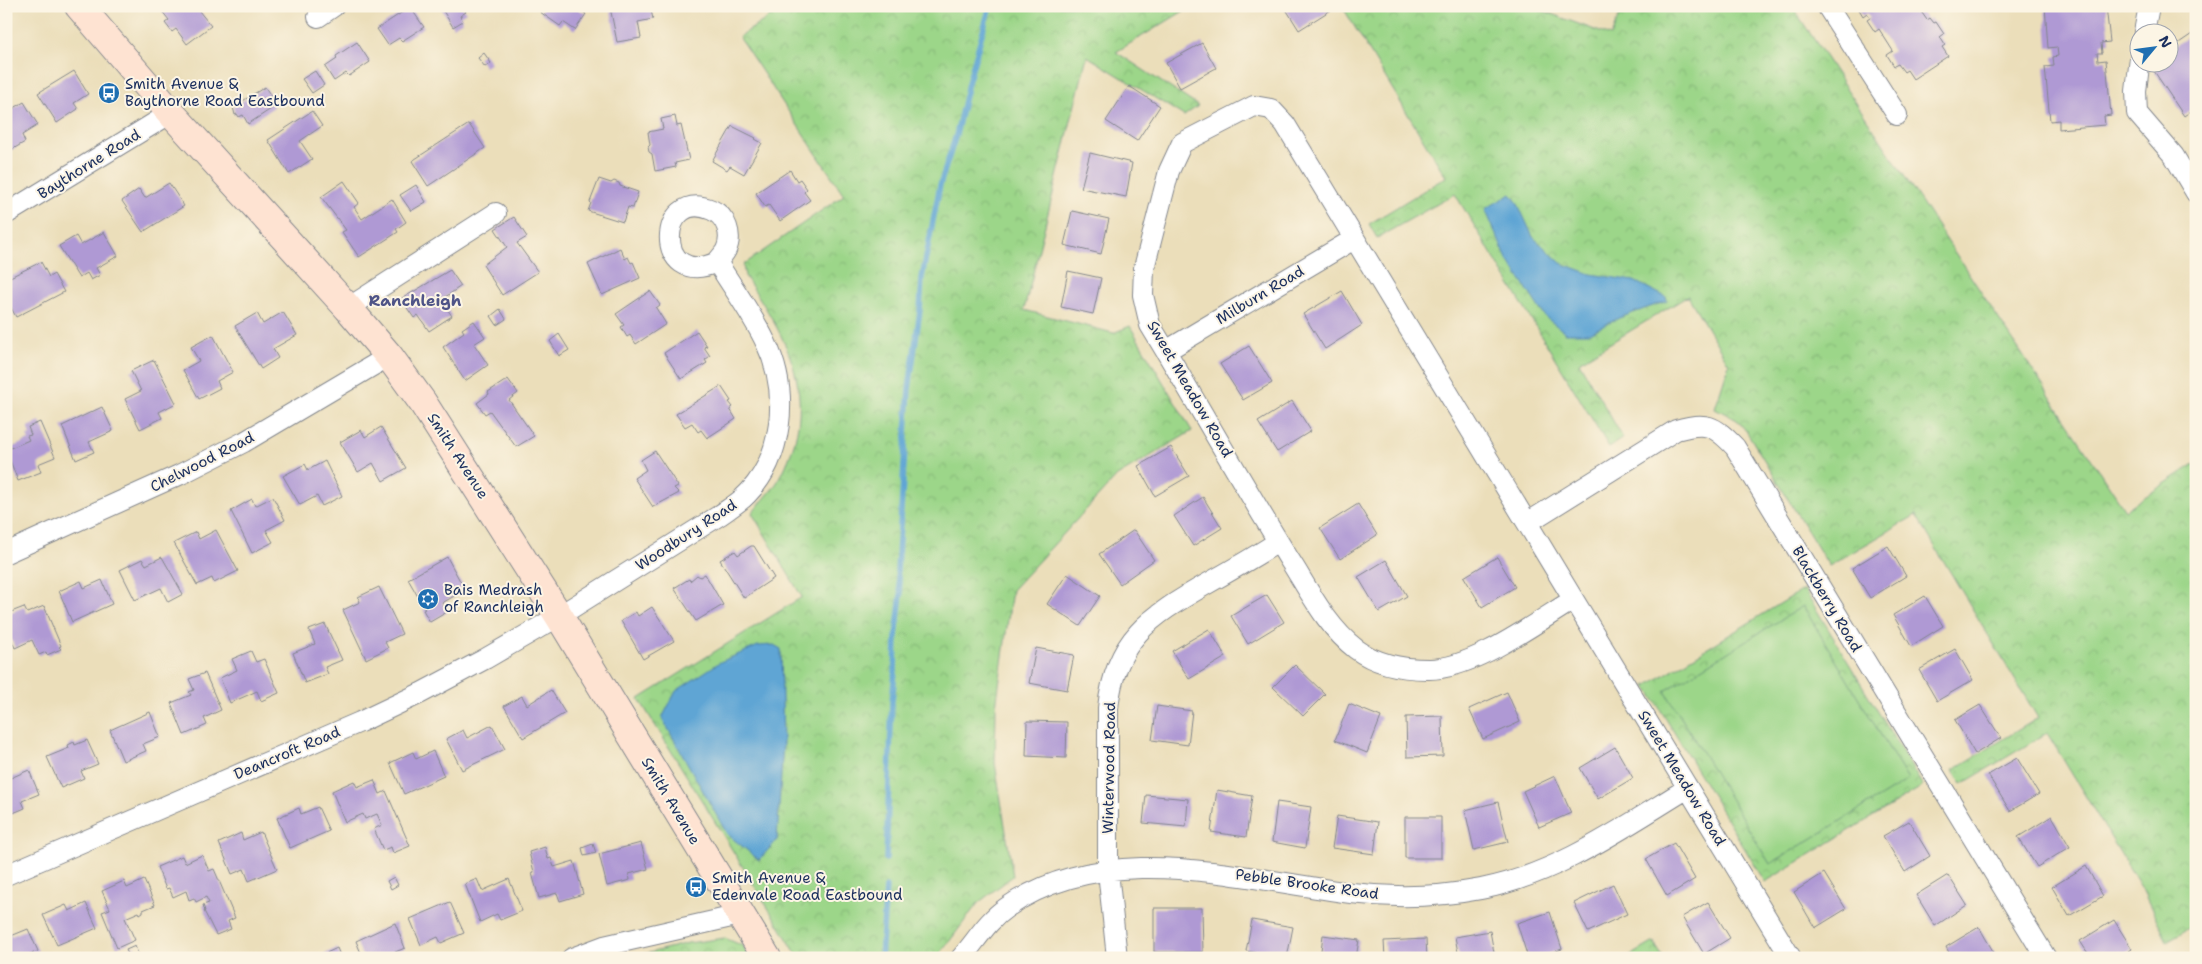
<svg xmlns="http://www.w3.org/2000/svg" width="2202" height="964" font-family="'Shantell Sans',sans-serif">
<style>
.park{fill:url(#park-crowns);stroke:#5c8274}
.garden{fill:#9cd689;stroke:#5c8274}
.water{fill:#5ea5d4;stroke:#3c6a99}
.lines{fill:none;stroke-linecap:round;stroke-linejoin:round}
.stream{stroke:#5ea5d4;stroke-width:5.5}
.building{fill:#af99d4}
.street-casing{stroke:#83868c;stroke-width:22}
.secondary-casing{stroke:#83868c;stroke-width:30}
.street{stroke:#fff;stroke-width:20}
.secondary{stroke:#fee3d2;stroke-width:28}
.labels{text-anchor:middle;stroke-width:4;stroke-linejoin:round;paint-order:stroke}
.poi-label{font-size:15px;fill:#1b2f5e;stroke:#fcf5e5;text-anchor:start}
.street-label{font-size:15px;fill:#1b2f5e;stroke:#fcf5e5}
.neighbourhood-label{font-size:16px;font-weight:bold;fill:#4f5487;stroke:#fcf5e5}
</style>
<defs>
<pattern id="park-crowns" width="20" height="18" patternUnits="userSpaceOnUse" patternTransform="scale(1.25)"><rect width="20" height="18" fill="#9cd689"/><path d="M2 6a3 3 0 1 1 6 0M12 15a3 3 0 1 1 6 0" fill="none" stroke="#86b879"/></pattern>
</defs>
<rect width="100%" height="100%" fill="#fcf5e5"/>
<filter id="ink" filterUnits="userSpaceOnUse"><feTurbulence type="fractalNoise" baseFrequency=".02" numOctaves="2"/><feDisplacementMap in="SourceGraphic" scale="10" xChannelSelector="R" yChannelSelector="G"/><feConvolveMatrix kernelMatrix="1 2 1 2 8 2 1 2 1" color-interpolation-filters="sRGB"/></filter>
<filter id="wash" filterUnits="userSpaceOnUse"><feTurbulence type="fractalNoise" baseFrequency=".0096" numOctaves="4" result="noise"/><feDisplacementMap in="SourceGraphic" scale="20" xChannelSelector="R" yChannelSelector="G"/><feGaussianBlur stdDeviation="1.12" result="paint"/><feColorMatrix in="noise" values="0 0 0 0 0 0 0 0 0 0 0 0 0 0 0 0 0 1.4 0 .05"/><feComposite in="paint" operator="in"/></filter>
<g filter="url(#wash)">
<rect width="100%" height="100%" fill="#ebdeba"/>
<path class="park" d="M786,6H1192L1116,52L1198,106L1184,116L1087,56L1024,310L1113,333L1130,326L1192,431L1117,476L1012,590L996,707L995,763L1013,876L978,903L937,958H799L639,699L802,597L752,513C762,501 775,488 782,474C821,397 788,340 745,276L743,265L844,195L739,37Z
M1342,6H1530L1611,36L1623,6H1792L2125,510L2196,463V924L2167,941L2141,887L2047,733L1962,784L1953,770L2038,718L1916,515L1829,566L1747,432L1737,420L1715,408L1729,364L1688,296L1579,362L1623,438L1609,447L1455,194L1377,238L1369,224L1446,177Z
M1804,589L1923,786L1765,882L1646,686Z
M725,938L743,946L750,958H630L688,943Z
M1654,942L1663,958H1627Z"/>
<path class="garden" d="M1803,606L1908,780L1770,864L1665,691Z"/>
<path class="water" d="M1511,194L1517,202L1533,237L1561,263L1591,274L1634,281L1666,297L1667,301L1619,318L1589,333H1566L1545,317L1506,257L1485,209Z
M774,645L781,649L783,743L777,840L759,860L727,834L662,718L676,691L720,662L758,646Z"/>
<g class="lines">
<path class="stream" d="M886,859L892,701L895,672L896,637L901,594L897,571L909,389L920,310L922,278L940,185L956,135L968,83L990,6
M881,958L886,887"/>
</g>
<g id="blocks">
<path class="building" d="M158,6H195L211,26L187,44L176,29L172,32L165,23L169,20Z
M440,6H465L463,8L466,12L460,16L463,21L453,27Z
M544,6H574L586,14L575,30L563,22L560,26L540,12Z
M650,6L653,19L638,22L641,38L617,42L610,7Z
M1284,6H1333L1334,8L1299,30Z
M1857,6H1923L1925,10L1922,13L1927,20L1930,18L1934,23L1936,22L1944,34L1940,37L1945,45L1942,47L1948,56L1913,79L1907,70L1904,72L1898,64L1894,66L1887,55L1893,51L1879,29L1875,32L1867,20L1870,18L1867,13L1863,16Z
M2045,6H2106L2110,42L2101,43L2102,53H2097L2098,61L2106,60L2111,115L2104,116L2105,125L2059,129V120L2050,121L2045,67L2054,66L2053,57L2058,56L2057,47L2048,48Z
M410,7L424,27L402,41L399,38L388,45L377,29Z
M2192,34L2196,39V118L2191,111L2184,116L2154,71L2161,67L2158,62H2170V49Z
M357,42L370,62L349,76L346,73L334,81L325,67L337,59L336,56Z
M1202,43L1216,68L1180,88L1166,63Z
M484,53L491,63L485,67L478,58Z
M74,71L88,94L74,103L78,109L57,123L38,93Z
M315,71L324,85L312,93L302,79Z
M1129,86L1160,106L1137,141L1106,121Z
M265,87L271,96L268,98L274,107L248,124L243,115L239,117L237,114L235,115L233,107Z
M24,102L38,125L22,135L25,142L6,153V113Z
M312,111L322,126L300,141L312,159L289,174L268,140Z
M675,116L677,126L681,125L689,160L675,163L676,167L655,171L652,154L649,152L648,147L650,145L648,132L663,129L661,119Z
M469,124L485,148L428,186L412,161Z
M732,126L756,138L755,139L762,143L744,174L730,166L727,170L712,161Z
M1090,153L1132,163L1126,197L1081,188Z
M790,170L797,181L800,179L807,189L804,192L810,200L780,221L769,205L765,207L756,193Z
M599,179L611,183L614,181L619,183L620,186L638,192L633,208L628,207L623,222L588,211L591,203L590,202Z
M344,181L359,203L354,207L362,219L392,199L406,222L396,229L398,232L359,257L342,232L346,230L321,197Z
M169,183L184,206L143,232L122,201L139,189L145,198Z
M416,185L426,202L411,211L400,195Z
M1072,211L1109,219L1101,254L1064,245Z
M514,217L527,237L517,243L538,272L502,295L483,265L507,247L495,229Z
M104,232L118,256L96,268L100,275L91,280L87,273L79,278L59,246L76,236L81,245Z
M620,248L625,259L628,257L631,263L633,262L640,278L602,295L588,264Z
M41,262L49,277L54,274L64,292L16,317L6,298V279Z
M450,270L461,286L441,300L452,316L429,331L418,315L414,318L401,299Z
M1068,271L1101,278L1093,314L1061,307Z
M650,291L660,305L656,308L666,324L636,344L630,335L627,337L621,327L624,325L616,314Z
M1342,291L1362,325L1325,349L1303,314Z
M500,309L506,319L497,325L491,316Z
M283,312L297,335L273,349L278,358L261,369L235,326L257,313L263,324Z
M474,321L485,337L474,344L488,365L465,381L443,347L464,332L462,329Z
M697,331L707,346L704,347L710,356L705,360L707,363L681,379L664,353Z
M559,334L569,350L559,356L550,341Z
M213,335L233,372L217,381L220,388L199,399L183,370L199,361L191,347Z
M1249,346L1272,383L1243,400L1220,364Z
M154,360L176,403L159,412L162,418L140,429L125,399L141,391L131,371Z
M508,379L518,393L509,400L534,436L516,447L490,411L485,414L477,403L489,394L488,392Z
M721,386L731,401L729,402L733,407L730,409L736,419L707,438L701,430L698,432L692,423L685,427L676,414Z
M1292,401L1311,431L1277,452L1258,422Z
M102,407L113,431L89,442L94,452L76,460L62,426Z
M40,422L55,457L38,464L41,472L18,481L6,450L29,440L27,436L31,435L28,427Z
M381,427L406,468L383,481L373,463L358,472L340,442L361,430L365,437Z
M1171,447L1189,476L1155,496L1138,466Z
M655,451L678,486L674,488L679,493L653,507L634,478L646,470L641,460Z
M325,461L342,496L322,506L317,496L300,505L283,476L305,464L308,470Z
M273,497L285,520L266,530L273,542L252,553L231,511L252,499L255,506Z
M1203,497L1222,528L1193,546L1174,516Z
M1358,504L1377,535L1340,559L1320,528Z
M216,530L238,571L214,583L212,578L197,585L174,543L196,532L199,539Z
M1134,530L1154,560L1120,584L1099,554Z
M751,546H754L774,578L744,598L720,560L735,551L738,555Z
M1888,546L1906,576L1870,598L1852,568Z
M162,557L183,594L168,602L161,588L135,600L120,570L142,559L146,565Z
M447,557L465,590L442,603L447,612L430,622L423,610L425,609L408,579Z
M1497,557L1515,587L1482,607L1464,577Z
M1386,560L1407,596L1379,612L1358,577Z
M705,574L723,605L696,621L674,588L689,579L690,581L697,575L700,577Z
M1067,574L1100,596L1080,626L1047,604Z
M102,580L112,604L72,622L59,591L81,581L84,588Z
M379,587L402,634L385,642L388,648L366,659L343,610L360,602L358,597Z
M1267,595L1284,622L1248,644L1231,616Z
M1925,596L1943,626L1911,646L1893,615Z
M44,606L61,646L59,647L61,649L47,655L46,652L39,655L32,640L15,648L6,628V614L24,607L27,613Z
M652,607L674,641L643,659L621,621L636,612L638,616Z
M325,624L342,660L325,667L328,674L305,683L293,653L315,644L309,630Z
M1209,629L1226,657L1189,679L1172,651Z
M1036,648L1074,655L1067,690L1029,683Z
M1955,649L1973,680L1937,701L1919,670Z
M251,651L256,662L264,659L279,693L261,701L257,691L230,703L220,678L237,670L232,659Z
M1295,665L1325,694L1303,716L1273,687Z
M205,673L221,710L204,718L207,725L184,735L171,703L191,695L189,692L194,690L189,679Z
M551,690L565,713L523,738L504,706L522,696L527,705Z
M1507,692L1520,722L1483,739L1469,709Z
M1349,704L1381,717L1367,753L1335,740Z
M1980,705L2001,738L1975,754L1955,720Z
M1157,706L1192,711L1188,745L1152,740Z
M150,712L160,737L143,744L146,751L123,761L110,730Z
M1442,716L1443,756L1407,757L1406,717Z
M1027,721L1067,722L1066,758L1026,756Z
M492,725L505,749L462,770L446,739L463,730L467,738Z
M87,740L98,764L81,771L84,778L61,788L47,757L69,748L68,745L74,742L75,745Z
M1615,747L1633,778L1598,799L1580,768Z
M433,751L444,776L404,794L390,763L413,752L416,759Z
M2017,758L2039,794L2010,811L1988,775Z
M29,770L39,794L22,801L25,808L6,816V780Z
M1555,776L1571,813L1539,827L1523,791Z
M374,780L380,794L386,791L410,846L393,853L391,847L383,850L374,829L382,825L377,814L365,819L363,814L345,822L332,791L354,781L357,787Z
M1217,790L1252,796L1246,837L1211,832Z
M1146,795L1188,799L1186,827L1143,823Z
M1277,802L1311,807L1305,848L1272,842Z
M1498,802L1508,842L1474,850L1465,810Z
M318,807L329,831L290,848L277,818L299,808L301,814Z
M1337,816L1378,822L1374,854L1332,848Z
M2052,816L2070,847L2037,867L2018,837Z
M1405,817H1441V858H1405Z
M1909,821L1930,856L1905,872L1883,836Z
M261,832L277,869L249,881L244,869L232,874L219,843L241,833L243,840Z
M641,843L648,869L629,874L630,880L607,886L599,854Z
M1674,843L1695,879L1667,896L1646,859Z
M593,844L596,853L584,856L582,848Z
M545,847L548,859L551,858L554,867L574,861L583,894L560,901L557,893L539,898L532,873L534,872L529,852Z
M202,855L209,871L214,869L235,918L228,921L231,929L216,935L204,911H205L203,905L209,903L206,897L196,902L194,898L189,900L186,891L173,897L169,888L166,889L157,867L182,856L185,863Z
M2086,866L2103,896L2069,916L2052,887Z
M1824,873L1846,909L1815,928L1794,892Z
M1948,875L1967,905L1935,926L1916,895Z
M394,877L398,885L391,889L387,881Z
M477,879L482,891L509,879L522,911L500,920L497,914L480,922L465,884Z
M144,880L155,905L143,910V912L140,914L139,912L125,918L135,940L117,948L102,912L110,909L102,891L124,881L127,888Z
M1613,884L1627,914L1588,932L1574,903Z
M450,902L464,933L441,943L438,937L421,945L410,919Z
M1708,902L1730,938L1704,954L1682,917Z
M86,903L97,928L57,945L43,915L66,905L69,911Z
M1154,908H1202L1203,952H1154Z
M1550,912L1562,949L1536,958H1528L1517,923Z
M1252,920L1293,927L1287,958L1246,951Z
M2114,920L2132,949L2119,958H2091L2080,941Z
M395,923L405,948L388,955L389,958H363L356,941Z
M1979,927L1997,958H1952L1946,947Z
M28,929L38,951L27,956V958H6V931L8,930L11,936Z
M1490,931L1495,958H1459L1455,937Z
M1323,935L1359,940L1356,958H1320Z
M1426,939L1427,958H1385L1384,941Z
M135,946L139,956L130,958L126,950Z
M337,948L341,958H316Z"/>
</g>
</g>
<g filter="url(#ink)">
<use href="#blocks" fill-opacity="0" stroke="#83868c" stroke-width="1"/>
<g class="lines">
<g class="street-casing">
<path id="street" d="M1827,6L1897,115
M318,17L334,6
M2144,32L2149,6
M2140,58L2136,91L2137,113L2174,156L2196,193
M6,214L171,113
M348,308L496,213
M1166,351L1354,239
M1527,523L1676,430C1706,421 1714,425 1735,447L2046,958
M6,553L179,475L244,442L389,356
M1573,600C1535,623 1472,670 1428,669C1404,669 1376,664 1356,649C1326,626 1309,590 1289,559C1241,482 1197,402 1150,325L1143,295L1144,268L1169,171L1182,143L1254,106L1271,109L1285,124L1791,958
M6,875L360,722L421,693L485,659L559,616L720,515C727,510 735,505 742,499C784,461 790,393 766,343C753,315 733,288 717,262C653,291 657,186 712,210C726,216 733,235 726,250C724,254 720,258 717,262
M572,958L604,946L740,915
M961,958C976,941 987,921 1006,908C1107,837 1239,879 1351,893C1393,898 1439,897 1481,889C1558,874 1622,828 1688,788
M1117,958L1108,871V708C1115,639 1150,617 1205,585C1230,571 1254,557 1278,542"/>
</g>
<g class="secondary-casing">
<path id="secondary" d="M79,6L171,113L348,308L389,356L423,403L559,616L767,958"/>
</g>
<use href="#street" class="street"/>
<use href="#secondary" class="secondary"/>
</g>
</g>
<defs>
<g id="bus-disc" transform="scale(1.125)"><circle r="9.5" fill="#1f6fb2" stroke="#fcf5e5"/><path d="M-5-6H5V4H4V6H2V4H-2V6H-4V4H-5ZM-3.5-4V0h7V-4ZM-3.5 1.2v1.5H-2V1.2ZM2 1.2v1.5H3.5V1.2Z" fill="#fff"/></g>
<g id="synagogue-disc" transform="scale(1.125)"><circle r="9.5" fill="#1f6fb2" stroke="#fcf5e5"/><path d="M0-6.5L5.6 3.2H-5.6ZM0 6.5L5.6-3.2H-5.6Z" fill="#fff"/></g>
</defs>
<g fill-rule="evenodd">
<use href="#bus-disc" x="109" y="93"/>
<use href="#synagogue-disc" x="428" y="599"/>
<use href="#bus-disc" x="696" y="887"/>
</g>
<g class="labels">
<g class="poi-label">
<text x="125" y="89">Smith Avenue &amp;<tspan x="125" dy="17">Baythorne Road Eastbound</tspan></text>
<text x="444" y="595">Bais Medrash<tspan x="444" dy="17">of Ranchleigh</tspan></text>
<text x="712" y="883">Smith Avenue &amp;<tspan x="712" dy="17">Edenvale Road Eastbound</tspan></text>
</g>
<g class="street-label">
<text transform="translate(89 164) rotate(-32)" y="5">Baythorne Road</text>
<text transform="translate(1260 295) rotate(-31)" y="5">Milburn Road</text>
<text transform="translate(1190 389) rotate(60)" y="5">Sweet Meadow Road</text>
<text transform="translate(458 456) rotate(57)" y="5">Smith Avenue</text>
<text transform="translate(202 462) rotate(-27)" y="5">Chelwood Road</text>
<text transform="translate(686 535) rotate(-33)" y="5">Woodbury Road</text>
<text transform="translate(1827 599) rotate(59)" y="5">Blackberry Road</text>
<text transform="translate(287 753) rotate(-23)" y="5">Deancroft Road</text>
<text transform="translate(1109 768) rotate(-89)" y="5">Winterwood Road</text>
<text transform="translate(1682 778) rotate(59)" y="5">Sweet Meadow Road</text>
<text transform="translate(671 801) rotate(59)" y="5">Smith Avenue</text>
<text transform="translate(1307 884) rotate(8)" y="5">Pebble Brooke Road</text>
</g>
<g class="neighbourhood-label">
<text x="415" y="306">Ranchleigh</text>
</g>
</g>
<rect width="2202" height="964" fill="none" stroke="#fcf5e5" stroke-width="25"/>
<g transform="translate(2154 48) rotate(61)"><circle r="24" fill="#fcf5e5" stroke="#a2a6af"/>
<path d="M0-4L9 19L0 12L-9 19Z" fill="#1f6fb2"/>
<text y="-8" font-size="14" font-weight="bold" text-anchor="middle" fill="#1b2f5e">N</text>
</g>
</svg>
